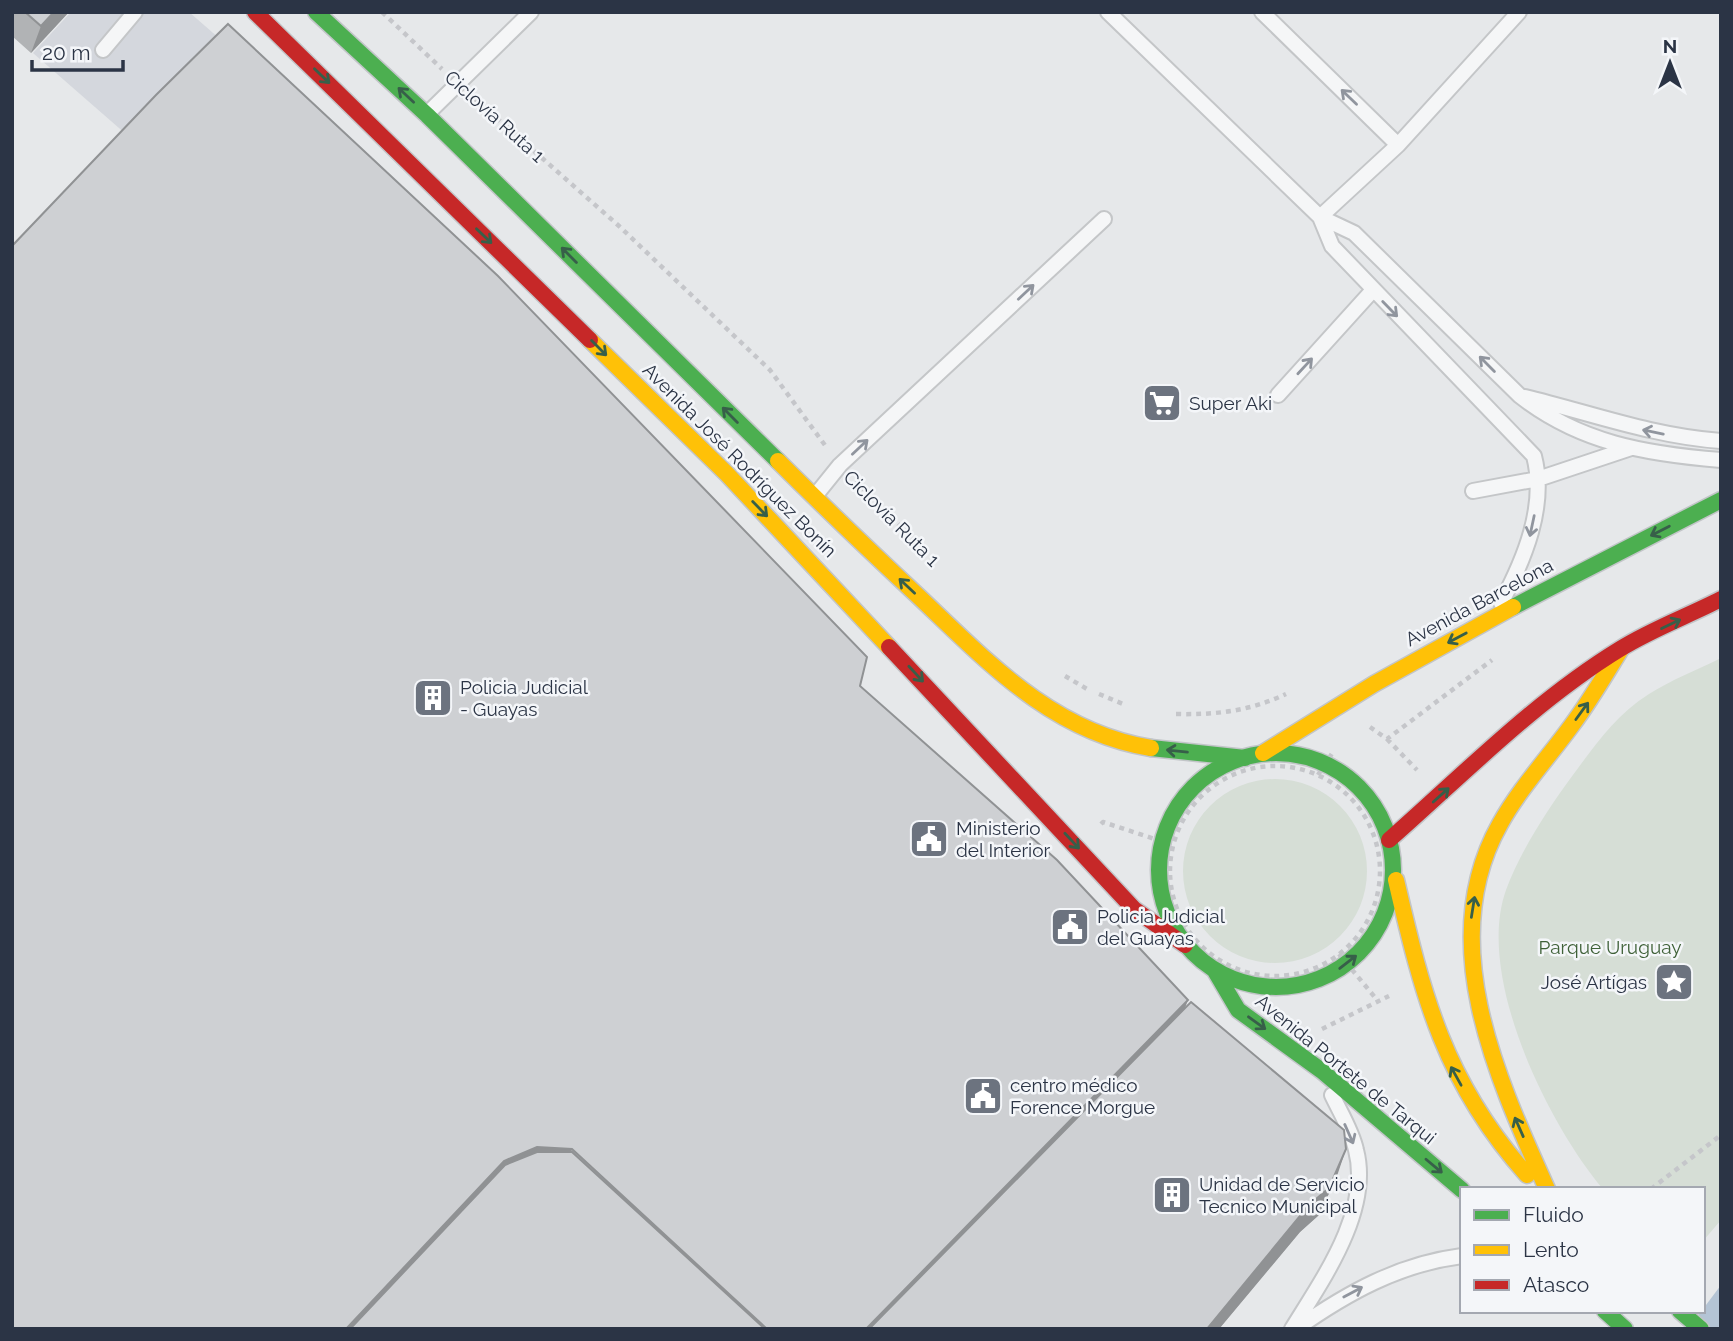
<svg xmlns="http://www.w3.org/2000/svg" width="1733" height="1341" font-family="Raleway,sans-serif">
<style>
.built{fill:#d4d7dd}
.green{fill:#d6ded6}
.water{fill:#b4c4d5}
.lines{fill:none;stroke-linecap:round;stroke-linejoin:round}
.lane-casing{stroke:#c4c6c8;stroke-width:18}
.fast-casing{stroke:#c2c5c8;stroke-width:19}
.slow-casing{stroke:#c2c5c8;stroke-width:19}
.jam-casing{stroke:#c2c5c8;stroke-width:19}
.path{stroke:#c5c6ca;stroke-width:4.5;stroke-dasharray:5 5;stroke-linecap:butt}
.lane{stroke:#f5f6f7;stroke-width:14}
.fast{stroke:#4caf50;stroke-width:16}
.slow{stroke:#ffc107;stroke-width:16}
.jam{stroke:#c62828;stroke-width:16}
.wall{fill:#b1b3b5}
.shaded-wall{fill:#909294}
.building{fill:#ced0d3;stroke:#909294;stroke-width:2}
.oneway{stroke:#375f49}
.oneway2{stroke:#90959e}
.labels{text-anchor:middle;stroke-width:5;stroke-linejoin:round;paint-order:stroke}
.street-label{font-size:19px;fill:#2b3445;stroke:#f4f6f9}
.poi-label{font-size:19px;fill:#2b3445;stroke:#f4f6f9;text-anchor:start}
.park-label{font-size:19px;fill:#3f6138;stroke:#f4f6f9}
</style>
<rect width="100%" height="100%" fill="#e6e8ea"/>
<path class="built" d="M71,12H189L220,39L127,135L33,53Z"/>
<path class="green" d="M1721,658V1220L1703,1241V1189H1603C1548,1124 1475,976 1506,890C1520,852 1546,812 1570,779C1593,748 1615,715 1649,694C1671,680 1697,670 1721,658Z
M1183 871a92 92 0 1 1 184 0a92 92 0 1 1-184 0Z"/>
<path class="water" d="M1721,1285V1329H1688Z"/>
<g class="lines">
<g class="lane-casing">
<path id="lane" d="M1108,12L1320,217L1354,233L1520,396C1580,443 1646,454 1721,460
M1262,12L1398,145
M103,50L135,12
M427,114L531,12
M1320,217L1332,246L1534,456C1547,506 1524,560 1501,603
M1320,217L1398,145L1519,12
M1278,395L1373,290
M1525,397C1591,413 1652,436 1721,441
M1473,491L1538,479L1631,448
M815,496L840,465L1104,219
M1292,1329C1322,1280 1372,1211 1356,1150C1352,1131 1340,1112 1332,1095
M1296,1329C1347,1293 1399,1264 1462,1256"/>
</g>
<g class="fast-casing">
<path id="fast" d="M316,12L427,115L778,461
M1513,607L1721,500
M1151,748L1245,758
M1159 870a117 117 0 1 1 234 0a117 117 0 1 1-234 0Z
M1215,971L1238,1010L1322,1071L1462,1190
M1605,1311L1625,1329
M1680,1311L1701,1329"/>
</g>
<g class="slow-casing">
<path id="slow" d="M590,340L727,474L889,647
M778,461C823,506 869,550 916,594C986,660 1051,732 1151,748
M1263,753L1374,684L1513,607
M1396,880C1423,997 1445,1083 1527,1175
M1547,1189C1497,1078 1434,941 1500,824C1520,788 1548,758 1572,725C1590,701 1605,675 1621,649"/>
</g>
<g class="jam-casing">
<path id="jam" d="M255,12L590,340
M889,647L1134,909L1185,945
M1389,840C1464,774 1535,701 1620,649C1652,629 1688,616 1721,599"/>
</g>
<path class="path" d="M382,12L442,69
M474,98L619,226L770,370L827,448
M856,481L921,547
M1065,676L1087,689
M1099,694L1123,704
M1176,714C1216,715 1250,711 1286,694
M1370,727L1387,739L1492,660
M1387,739L1417,770
M1170 871a105 105 0 1 1 210 0a105 105 0 1 1-210 0Z
M1318,775L1333,752
M1101,824L1103,822L1173,845
M1339,954L1378,1001
M1322,1029L1389,996
M1651,1189L1721,1135"/>
<use href="#lane" class="lane"/>
<use href="#fast" class="fast"/>
<use href="#slow" class="slow"/>
<use href="#jam" class="jam"/>
</g>
<path class="wall" d="M12,12H69L31,53L12,36Z
M860,686L1185,1008L1337,1176L1319,1215L1300,1232L1219,1329H12Z"/>
<path class="shaded-wall" d="M54,12H69L31,53L41,26Z
M1188,1000L1178,1027L883,1329H866Z
M537,1147L572,1149L563,1176L362,1329H346L504,1161Z
M1346,1149L1337,1176L1319,1215L1300,1232L1219,1329H1207Z"/>
<path class="building" d="M25,12H54L41,26Z
M228,24L498,276L867,657L860,686L1057,860L1188,1000L866,1329H767L572,1149L537,1147L504,1161L346,1329H12V246L156,95Z
M1191,1002L1344,1130L1346,1149L1329,1188L1309,1205L1207,1329H869Z
M537,1152H572L765,1329H350L505,1165Z"/>
<defs><path id="oneway-shaft" d="M-6 0H5M1.5-3L5.5 0L1.5 3" fill="none" stroke-width="1.6" stroke-linecap="round" stroke-linejoin="round" transform="scale(1.75)"/></defs>
<g class="oneway">
<use href="#oneway-shaft" transform="translate(322 76) rotate(44)"/>
<use href="#oneway-shaft" transform="translate(406 95) rotate(-137)"/>
<use href="#oneway-shaft" transform="translate(484 236) rotate(44)"/>
<use href="#oneway-shaft" transform="translate(569 255) rotate(-135)"/>
<use href="#oneway-shaft" transform="translate(599 348) rotate(45)"/>
<use href="#oneway-shaft" transform="translate(730 415) rotate(-135)"/>
<use href="#oneway-shaft" transform="translate(760 509) rotate(46)"/>
<use href="#oneway-shaft" transform="translate(1660 531) rotate(153)"/>
<use href="#oneway-shaft" transform="translate(907 586) rotate(-137)"/>
<use href="#oneway-shaft" transform="translate(1671 624) rotate(-26)"/>
<use href="#oneway-shaft" transform="translate(1457 638) rotate(152)"/>
<use href="#oneway-shaft" transform="translate(916 674) rotate(47)"/>
<use href="#oneway-shaft" transform="translate(1582 711) rotate(-54)"/>
<use href="#oneway-shaft" transform="translate(1177 751) rotate(-174)"/>
<use href="#oneway-shaft" transform="translate(1441 795) rotate(-42)"/>
<use href="#oneway-shaft" transform="translate(1072 841) rotate(47)"/>
<use href="#oneway-shaft" transform="translate(1473 907) rotate(-81)"/>
<use href="#oneway-shaft" transform="translate(1348 962) rotate(-38)"/>
<use href="#oneway-shaft" transform="translate(1257 1023) rotate(36)"/>
<use href="#oneway-shaft" transform="translate(1456 1076) rotate(-119)"/>
<use href="#oneway-shaft" transform="translate(1519 1127) rotate(-114)"/>
<use href="#oneway-shaft" transform="translate(1434 1166) rotate(40)"/>
</g>
<g class="oneway2">
<use href="#oneway-shaft" transform="translate(1349 97) rotate(-136)"/>
<use href="#oneway-shaft" transform="translate(1026 292) rotate(-43)"/>
<use href="#oneway-shaft" transform="translate(1390 309) rotate(46)"/>
<use href="#oneway-shaft" transform="translate(1487 364) rotate(-135)"/>
<use href="#oneway-shaft" transform="translate(1305 366) rotate(-47)"/>
<use href="#oneway-shaft" transform="translate(1653 432) rotate(-168)"/>
<use href="#oneway-shaft" transform="translate(860 447) rotate(-43)"/>
<use href="#oneway-shaft" transform="translate(1532 526) rotate(102)"/>
<use href="#oneway-shaft" transform="translate(1349 1134) rotate(66)"/>
<use href="#oneway-shaft" transform="translate(1353 1292) rotate(-28)"/>
</g>
<defs>
<g id="supermarket-square" transform="scale(2.0125)"><rect x="-9" y="-9" width="18" height="18" rx="4" fill="#6c737f" stroke="#f4f6f9"/><path d="M-6-5.5h2.5l.6 2H6L4.5 2H-2.5L-4.4-4H-6ZM-1.5 3.2a1.3 1.3 0 1 0 .1 0ZM3 3.2a1.3 1.3 0 1 0 .1 0Z" fill="#fff"/></g>
<g id="building-square" transform="scale(2.0125)"><rect x="-9" y="-9" width="18" height="18" rx="4" fill="#6c737f" stroke="#f4f6f9"/><path d="M-4-6H4V6H1V3H-1V6H-4ZM-2.5-4.3h1.7v1.8h-1.7ZM.8-4.3h1.7v1.8H.8ZM-2.5-1h1.7V.8h-1.7ZM.8-1h1.7V.8H.8Z" fill="#fff"/></g>
<g id="civic-square" transform="scale(2.0125)"><rect x="-9" y="-9" width="18" height="18" rx="4" fill="#6c737f" stroke="#f4f6f9"/><path d="M-.6-6.5H3V-4.5H.6V-3L4-1V1h2V6H-6V1h2V-1L-.6-3ZM-1.2 2.5V6h2.4V2.5Z" fill="#fff"/></g>
<g id="sight-square" transform="scale(2.0125)"><rect x="-9" y="-9" width="18" height="18" rx="4" fill="#6c737f" stroke="#f4f6f9"/><path d="M0-6L1.8-2.2L6-1.7L2.9 1.2L3.7 5.4L0 3.3L-3.7 5.4L-2.9 1.2L-6-1.7L-1.8-2.2Z" fill="#fff"/></g>
</defs>
<g fill-rule="evenodd">
<use href="#supermarket-square" x="1162" y="403"/>
<use href="#building-square" x="433" y="698"/>
<use href="#civic-square" x="929" y="839"/>
<use href="#civic-square" x="1070" y="927"/>
<use href="#sight-square" x="1674" y="982"/>
<use href="#civic-square" x="983" y="1096"/>
<use href="#building-square" x="1172" y="1195"/>
</g>
<g class="labels">
<g class="street-label">
<text transform="translate(495 116) rotate(42)" y="7">Ciclovía Ruta 1</text>
<text transform="translate(740 460) rotate(45)" y="7">Avenida José Rodríguez Bonín</text>
<text transform="translate(892 518) rotate(45)" y="7">Ciclovía Ruta 1</text>
<text transform="translate(1479 602) rotate(-28)" y="7">Avenida Barcelona</text>
<text transform="translate(1346 1069) rotate(39)" y="7">Avenida Portete de Tarqui</text>
</g>
<g class="poi-label">
<text x="1189" y="410">Super Aki</text>
<text x="460" y="694">Policia Judicial<tspan x="460" dy="22">- Guayas</tspan></text>
<text x="956" y="835">Ministerio<tspan x="956" dy="22">del Interior</tspan></text>
<text x="1097" y="923">Policia Judicial<tspan x="1097" dy="22">del Guayas</tspan></text>
<text x="1647" y="989" text-anchor="end">José Artígas</text>
<text x="1010" y="1092">centro médico<tspan x="1010" dy="22">Forence Morgue</tspan></text>
<text x="1199" y="1191">Unidad de Servicio<tspan x="1199" dy="22">Tecnico Municipal</tspan></text>
</g>
<g class="park-label">
<text x="1610" y="954">Parque Uruguay</text>
</g>
</g>
<rect width="1733" height="1341" fill="none" stroke="#2b3445" stroke-width="28"/>
<rect x="1460" y="1187" width="245" height="126" fill="#f4f6f9" stroke="#a4a8b1" stroke-width="2"/>
<rect x="1474" y="1210" width="35" height="10" fill="#4caf50" stroke="#a4a8b1" stroke-width="2"/>
<text x="1523" y="1222" font-size="21" fill="#2b3445">Fluido</text>
<rect x="1474" y="1245" width="35" height="10" fill="#ffc107" stroke="#a4a8b1" stroke-width="2"/>
<text x="1523" y="1257" font-size="21" fill="#2b3445">Lento</text>
<rect x="1474" y="1280" width="35" height="10" fill="#c62828" stroke="#a4a8b1" stroke-width="2"/>
<text x="1523" y="1292" font-size="21" fill="#2b3445">Atasco</text>
<g transform="translate(1670 63)" stroke="#f4f6f9" stroke-width="5" paint-order="stroke">
<path d="M0-5L12 26L0 18L-12 26Z" fill="#2b3445"/>
<text y="-10" font-size="19" font-weight="bold" text-anchor="middle" fill="#2b3445">N</text>
</g>
<path d="M32 60v10h91v-10" fill="none" stroke="#2b3445" stroke-width="3.5"/>
<text x="42" y="60" font-size="21" fill="#2b3445" stroke="#f4f6f9" stroke-width="5" paint-order="stroke">20 m</text>
</svg>
